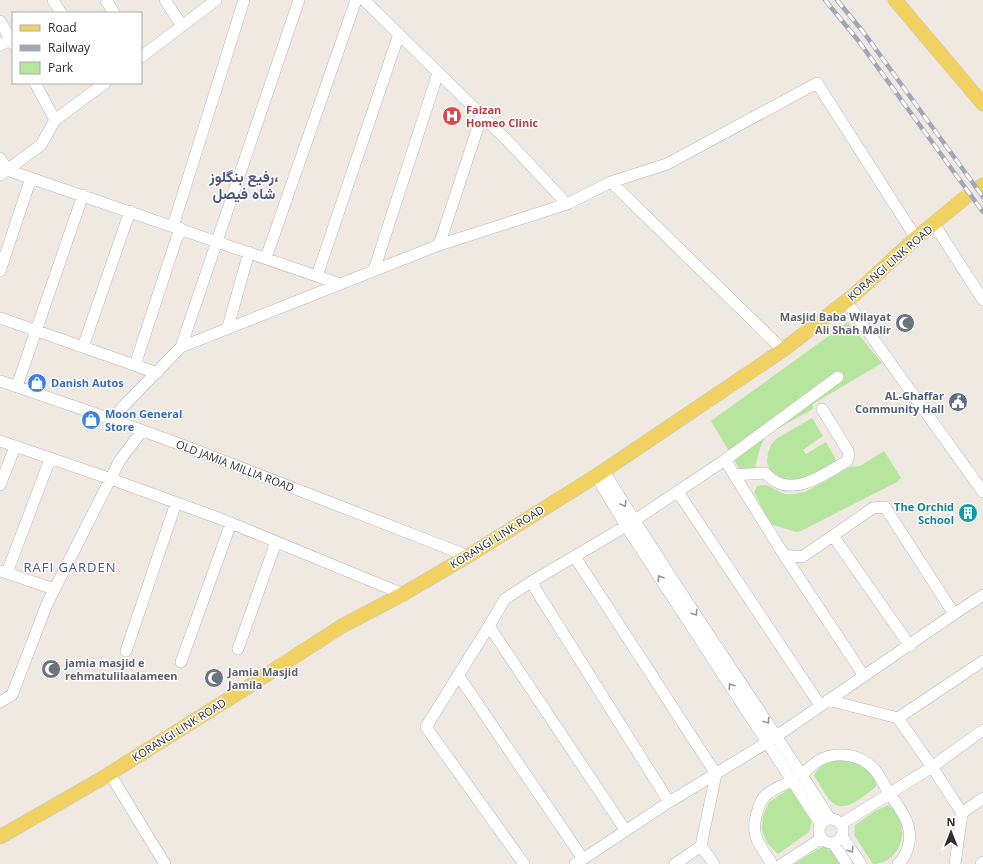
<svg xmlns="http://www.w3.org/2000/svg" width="983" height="864" font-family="'Open Sans',Vazirmatn,sans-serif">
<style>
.green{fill:#b6e59e}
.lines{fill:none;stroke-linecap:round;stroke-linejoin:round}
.minor-casing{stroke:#b4b7c1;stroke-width:12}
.major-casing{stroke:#c9c9c9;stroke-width:15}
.minor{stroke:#fff;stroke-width:11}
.major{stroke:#f2d163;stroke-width:14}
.rail-casing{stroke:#a3a6b8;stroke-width:4.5}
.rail{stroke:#fff;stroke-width:3;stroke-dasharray:9;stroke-linecap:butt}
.oneway{stroke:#969696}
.labels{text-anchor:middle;stroke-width:3;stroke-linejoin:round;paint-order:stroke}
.health-label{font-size:11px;font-weight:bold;fill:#be3a42;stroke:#fff;text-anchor:start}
.street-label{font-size:11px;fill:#2e2e2e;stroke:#fff}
.worship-label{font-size:11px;font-weight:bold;fill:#5b616d;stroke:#fff;text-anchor:start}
.shop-label{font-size:11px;font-weight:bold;fill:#366cbe;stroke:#fff;text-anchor:start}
.service-label{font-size:11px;font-weight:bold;fill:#4e5e75;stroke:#fff;text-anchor:end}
.culture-label{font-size:11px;font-weight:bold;fill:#0d838f;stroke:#fff;text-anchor:end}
.quarter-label{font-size:13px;letter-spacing:1px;fill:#4d5680;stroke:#fff}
.district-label{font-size:15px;font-weight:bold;fill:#4d5680;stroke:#fff}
</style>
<rect width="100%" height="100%" fill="#efe9e1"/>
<path class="green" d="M848,322L882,363L813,404V409L770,433L765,437L760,448L752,479L746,480L711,421Z
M812,418L823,436L803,450L806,454L826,442L837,462L799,482L791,483L775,476L770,470L767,462L768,453L771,445L776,439Z
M884,451L901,478L897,482L801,531L796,532L770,524L754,492L757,486C770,482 773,491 785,494C791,495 799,493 805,492L850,467L860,466Z
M839,758C853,761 868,764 874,778C876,782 877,784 876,787C866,794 845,814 833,803C827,799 818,781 814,775C820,765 828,761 839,758Z
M790,788L812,820L809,832L778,854L767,843L762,830L763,816L769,802Z
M888,805C913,821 903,864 873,864L854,835L855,825L875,811Z
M823,847L832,851L840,864H794L818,849Z"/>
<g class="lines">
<g class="minor-casing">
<path id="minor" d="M53,0L61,13
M106,0L114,13
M165,0L182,26
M364,0L506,139L567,204
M0,21L13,44
M0,45L10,40
M141,57L216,0
M35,83L55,120
M0,158L7,170L340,284
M0,175L41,145L55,120L105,83
M611,182L783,350
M934,224L983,300
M173,226L244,0
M439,245L482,115
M266,258L356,0
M374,270L438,73
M0,271L31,178
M317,276L399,34
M846,301L983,492
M0,318L157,373
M228,327L249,252
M83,347L130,211
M181,347L299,0
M135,365L180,228
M0,381L111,419L198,451L468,556
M17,386L83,195
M111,419L181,347L439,245L567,204L611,182L667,164L817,83L916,238
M0,441L111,479L221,519L403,594
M725,460L838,377
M604,471C675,589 756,702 830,819
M734,475L765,473C768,475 771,479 775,481C798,495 827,472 847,461L849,456L848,451L822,409
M596,476L626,526L821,825
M0,485L15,447
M678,492L820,705
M833,536L910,646
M784,555L864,676
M575,557L716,774L701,846
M1,571L54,589
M7,573L50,459
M531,582L669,802
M489,626L626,831
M238,649L276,542
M126,651L176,503
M181,662L231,523
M458,675L583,859L575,864
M828,700L898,718L932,767L962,813L955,864
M0,702L12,695L47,604L120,460L142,431
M898,718L983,661
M110,774L165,864
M801,775C807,770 812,765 818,761C836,750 860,754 874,769C880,775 884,785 889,793C894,800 900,808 904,816C913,831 911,852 898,864
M962,813L983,798
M819 831a12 12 0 1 1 24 0a12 12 0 1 1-24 0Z
M841,824L932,767L983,730
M842,836L861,864
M833,843L847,864
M583,859L669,802L768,742L954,614
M524,864L426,727L489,626L505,599L531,582L626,526L725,460L784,555L802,557L873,508L885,507L954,614L983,595
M675,864L701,846L714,864
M772,864C759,844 749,835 758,810C759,805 762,799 765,796C772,789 784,785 792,780
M782,864L822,838
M981,864L983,862"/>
</g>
<g class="major-casing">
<path id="major" d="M895,0L983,104
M981,186L983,185
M0,837L101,779L243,690L342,626L403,594L468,556L596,476L783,350L853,296L916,238L966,197"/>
</g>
<use href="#minor" class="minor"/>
<use href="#major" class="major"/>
<g class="rail-casing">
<path id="rail" d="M825,0L857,39L983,212
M837,0L864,33L983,197"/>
</g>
<use href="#rail" class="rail"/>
</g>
<defs><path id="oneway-chevron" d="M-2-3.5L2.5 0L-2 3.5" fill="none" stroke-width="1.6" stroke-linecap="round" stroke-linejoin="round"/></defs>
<g class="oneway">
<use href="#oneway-chevron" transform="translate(624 504) rotate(59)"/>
<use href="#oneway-chevron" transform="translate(660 578) rotate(-123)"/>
<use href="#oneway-chevron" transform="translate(695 613) rotate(56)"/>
<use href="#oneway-chevron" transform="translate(731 686) rotate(-123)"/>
<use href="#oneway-chevron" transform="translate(767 721) rotate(56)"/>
<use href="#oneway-chevron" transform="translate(851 850) rotate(57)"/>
</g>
<defs>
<g id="hospital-disc" transform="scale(1)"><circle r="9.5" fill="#e0444e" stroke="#fff"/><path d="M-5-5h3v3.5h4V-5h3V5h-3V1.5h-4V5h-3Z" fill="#fff"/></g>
<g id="mosque-disc" transform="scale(1)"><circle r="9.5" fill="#6b7280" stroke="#fff"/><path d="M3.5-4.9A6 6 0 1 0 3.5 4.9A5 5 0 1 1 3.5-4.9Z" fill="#fff"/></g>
<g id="shop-disc" transform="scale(1)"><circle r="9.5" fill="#3f7fe0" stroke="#fff"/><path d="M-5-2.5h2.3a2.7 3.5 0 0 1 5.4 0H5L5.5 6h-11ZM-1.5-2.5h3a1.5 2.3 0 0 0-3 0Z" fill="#fff"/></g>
<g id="civic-disc" transform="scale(1)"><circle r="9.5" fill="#5c6f8a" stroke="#fff"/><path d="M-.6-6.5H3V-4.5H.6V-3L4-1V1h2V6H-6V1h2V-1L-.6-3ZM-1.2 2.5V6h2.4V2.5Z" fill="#fff"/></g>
<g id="building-disc" transform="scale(1)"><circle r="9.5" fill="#0f9aa8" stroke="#fff"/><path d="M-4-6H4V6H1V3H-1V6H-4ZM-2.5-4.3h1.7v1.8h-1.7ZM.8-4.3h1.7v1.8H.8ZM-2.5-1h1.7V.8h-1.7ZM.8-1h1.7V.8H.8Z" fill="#fff"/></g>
</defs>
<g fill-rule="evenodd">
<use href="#hospital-disc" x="452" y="116"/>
<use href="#mosque-disc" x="905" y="323"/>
<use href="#shop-disc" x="37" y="383"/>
<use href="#civic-disc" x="958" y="402"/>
<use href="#shop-disc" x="91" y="420"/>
<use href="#building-disc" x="968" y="513"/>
<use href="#mosque-disc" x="51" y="669"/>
<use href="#mosque-disc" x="214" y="678"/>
</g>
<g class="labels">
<g class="health-label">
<text x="466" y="114">Faizan<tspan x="466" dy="13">Homeo Clinic</tspan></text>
</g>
<g class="street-label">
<text transform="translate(890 263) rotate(-41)" y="4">KORANGI LINK ROAD</text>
<text transform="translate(235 466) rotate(21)" y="4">OLD JAMIA MILLIA ROAD</text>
<text transform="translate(497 537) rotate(-32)" y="4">KORANGI LINK ROAD</text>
<text transform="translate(179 730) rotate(-32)" y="4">KORANGI LINK ROAD</text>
</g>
<g class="worship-label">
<text x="891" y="321" text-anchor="end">Masjid Baba Wilayat<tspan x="891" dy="13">Ali Shah Malir</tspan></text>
<text x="65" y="667">jamia masjid e<tspan x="65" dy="13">rehmatulilaalameen</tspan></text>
<text x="228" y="676">Jamia Masjid<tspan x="228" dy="13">Jamila</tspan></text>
</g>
<g class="shop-label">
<text x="51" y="387">Danish Autos</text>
<text x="105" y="418">Moon General<tspan x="105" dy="13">Store</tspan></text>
</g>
<g class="service-label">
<text x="944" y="400">AL-Ghaffar<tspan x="944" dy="13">Community Hall</tspan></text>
</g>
<g class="culture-label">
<text x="954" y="511">The Orchid<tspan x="954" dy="13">School</tspan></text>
</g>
<g class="quarter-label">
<text x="70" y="572">RAFI GARDEN</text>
</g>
<g class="district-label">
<text x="244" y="182">رفیع بنگلوز،<tspan x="244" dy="17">شاہ فیصل</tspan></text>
</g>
</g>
<rect x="12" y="12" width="130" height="72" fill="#ffffff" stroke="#ababab"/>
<rect x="20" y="25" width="20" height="6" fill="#f2d163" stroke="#ababab"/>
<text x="48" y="32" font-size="12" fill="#2e2e2e">Road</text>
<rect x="20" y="45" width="20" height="6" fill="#a3a6b8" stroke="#ababab"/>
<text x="48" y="52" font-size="12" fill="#2e2e2e">Railway</text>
<rect x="20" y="62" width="20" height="12" fill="#b6e59e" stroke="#ababab"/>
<text x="48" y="72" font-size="12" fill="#2e2e2e">Park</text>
<g transform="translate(951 832)" stroke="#ffffff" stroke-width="3" paint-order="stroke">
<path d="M0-3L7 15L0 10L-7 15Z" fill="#2e2e2e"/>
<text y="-6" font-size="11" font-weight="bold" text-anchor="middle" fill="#2e2e2e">N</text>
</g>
</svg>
